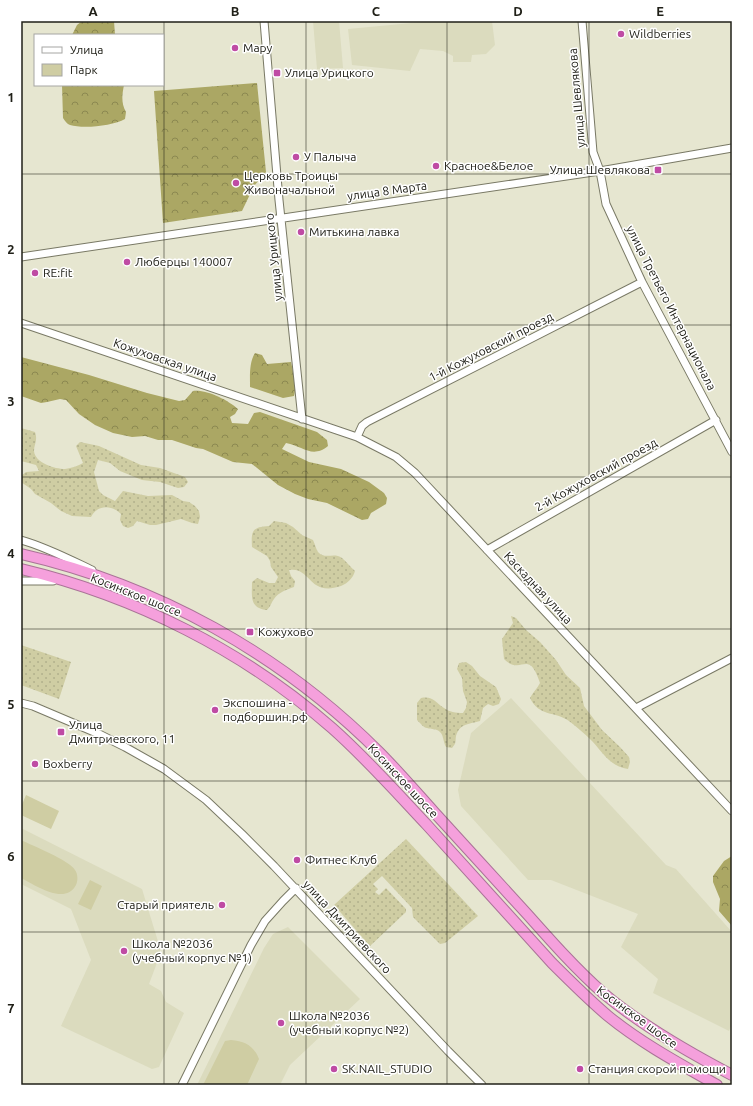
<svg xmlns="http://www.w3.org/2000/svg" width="753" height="1106" font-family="Ubuntu,sans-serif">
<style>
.built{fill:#dbdbbe}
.green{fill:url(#green-dots)}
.forest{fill:url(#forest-crowns)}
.pitch{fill:#cfcda3}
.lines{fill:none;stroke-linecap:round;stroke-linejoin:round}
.minor-casing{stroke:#797965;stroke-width:9}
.highway-casing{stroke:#aa7397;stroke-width:12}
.minor{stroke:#fff;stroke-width:7}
.highway{stroke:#f5a0dc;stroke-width:10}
.grid{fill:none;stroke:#202018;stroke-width:1;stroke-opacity:0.55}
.poi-dot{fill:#bf4ba4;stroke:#fff;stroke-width:1.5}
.labels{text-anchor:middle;stroke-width:3;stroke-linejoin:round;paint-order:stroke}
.poi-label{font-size:12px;fill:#202018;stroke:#fff;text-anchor:start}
.street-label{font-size:12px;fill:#202018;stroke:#fff}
.neatline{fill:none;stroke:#202018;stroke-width:1.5}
.grid-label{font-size:13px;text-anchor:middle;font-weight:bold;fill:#202018}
</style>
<defs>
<pattern id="green-dots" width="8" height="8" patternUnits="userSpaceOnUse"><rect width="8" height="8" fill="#cfcda3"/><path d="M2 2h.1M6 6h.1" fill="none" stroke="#b1b08c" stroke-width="1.8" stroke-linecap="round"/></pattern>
<pattern id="forest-crowns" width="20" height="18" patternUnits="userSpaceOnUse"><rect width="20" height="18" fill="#aba764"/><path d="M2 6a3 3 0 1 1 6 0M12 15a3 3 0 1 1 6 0" fill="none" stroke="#8b8851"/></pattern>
</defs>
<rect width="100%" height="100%" fill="#e6e6d0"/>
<path class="built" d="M313,21H339L343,68L317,69Z
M422,21H492L495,45L486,54L472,55L471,62H453V56L443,51L420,49L410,71L352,65L348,29L422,22Z
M511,698L666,865L676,869L732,932V1024L729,1031L653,993L658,979L621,947L638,914L551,880H528L461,806L458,790L471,733Z
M21,828L142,889L160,948V955L149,984L161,991L166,1002L184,1013L159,1067L152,1069L61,1026L91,960L71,909L21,884Z
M288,927L360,999L290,1065L280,1085H197L264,948L273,934Z"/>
<path class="green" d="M21,428L35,432C38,441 34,444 34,451C35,463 55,469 65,469C72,468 78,466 83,463L76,446L80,442L99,446L141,465L160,468L185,477L188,482L184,487L178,488L160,482L142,480L120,471L110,463L98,460L94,472L99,491L103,495L115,501L123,491L148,496L172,495L183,501L189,502L195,506L199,511L200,517L198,524L192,523L181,519L156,525H150L137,521L133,526L128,528L123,526L120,520L121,514C111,504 97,505 91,517L72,516L61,511L51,503L35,494L31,489L21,482V476L26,472L39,471L36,465L21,461Z
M274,521L286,523L293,527L302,535L313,540C315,544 316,549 318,552C325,560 334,552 342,558C347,562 350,567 355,571C353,578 348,583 341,586C308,597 311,566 289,570L291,576L295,581L294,587C286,590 279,592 274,599C271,603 271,606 267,610C249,608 252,596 252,582L257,578L269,583H275L278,577L271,567L270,561L267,556L252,547C251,531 252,527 269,526Z
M511,616L516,618L526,630L540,642L556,660L566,675L580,688L584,706L602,730L620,747L629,757L630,762L628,769C611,767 603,753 592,741C585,734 577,727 569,721C555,711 539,717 530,698C533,692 537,689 540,683C528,647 522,677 504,659L502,639L513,623Z
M21,645L71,662L59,699L21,685Z
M466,662L472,666L480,676L496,687L501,699L499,704L493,706L488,704L483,708L480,721C470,724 460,723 456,736C455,742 457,742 452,748L446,747C443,742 444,736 440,732C436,728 432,730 427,728C424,728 420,723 417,720V703L421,698C434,696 434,702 444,708C449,712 456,713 463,713L466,708L467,702L463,691L462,678L457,669L459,663Z
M406,839L478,916L445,943L440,944L413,917L412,908L382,876L373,884L378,889L375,892L379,895L386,888L406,909V912L370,946L334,905Z"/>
<path class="forest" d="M82,21H114L115,35H72L77,25Z
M257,83L266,172L254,186L242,211L163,223L154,91Z
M62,85H124C122,95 121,103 126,112L125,119C113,126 83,129 70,125C67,124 65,121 63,118Z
M255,353L262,355L267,364L291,362L296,386L294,396L283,398L250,387C250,375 249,363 255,353Z
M21,357L89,375L147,393L179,401L185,400L193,391C206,389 228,400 238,409L235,414L230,417L232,423L248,424L254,413L260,412L317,432L327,440L328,446C312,459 303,446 286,443L282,449L309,462L341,469L369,482L384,493L387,498L386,504L371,513L368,519L362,520L327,503L308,499L295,494L278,485L252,464L233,462L203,449L196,448L172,440H158L145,436L132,437L113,433L95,425L79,414L66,400L60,399L47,402L41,403L21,396Z
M732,856V926L719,911L720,899L713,882V876L724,861Z"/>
<path class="pitch" d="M26,795L59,811L51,829L21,815V807Z
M21,840C33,846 69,860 75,870C78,874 78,881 76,885C65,906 35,885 21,878Z
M90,880L102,886L91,910L78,904Z
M231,1040C245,1041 254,1046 259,1059L247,1085H203L225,1041Z"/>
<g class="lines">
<g class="minor-casing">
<path id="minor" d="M264,21L279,200L302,419
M582,21L593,152L600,171L606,204L642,282L732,452
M21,257L600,171L732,148
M21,323L357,437L396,457L415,473L732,811
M357,437L362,426L367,422L642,282
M21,540C46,547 69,559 92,570
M487,550L716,420
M21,581H53
M21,703L33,706L99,734L125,747L164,769L206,800L242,834L274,866L448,1051L482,1085
M636,708L732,658
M182,1085L251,945L265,921L283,901L296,888"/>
</g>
<g class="highway-casing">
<path id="highway" d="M21,554C157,585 281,654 379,752C398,771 416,792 434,812C465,846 497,881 528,915C552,942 576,969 603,993C641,1025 688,1052 732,1075
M21,569C135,596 244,651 332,728C366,758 396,792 427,825C469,871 510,917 552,963C570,981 588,999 608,1016C641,1043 680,1064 717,1085"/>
</g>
<use href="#minor" class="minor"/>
<use href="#highway" class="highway"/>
</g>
<path class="grid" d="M164,21V1085M306,21V1085M447,21V1085M589,21V1085M21,174H732M21,325H732M21,477H732M21,629H732M21,781H732M21,932H732"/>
<g class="poi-dot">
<circle cx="621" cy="34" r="4"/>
<circle cx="235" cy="48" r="4"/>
<rect x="273" y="69" width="8" height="8" rx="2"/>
<circle cx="296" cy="157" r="4"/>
<circle cx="436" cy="166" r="4"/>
<rect x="654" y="166" width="8" height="8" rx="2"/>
<circle cx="236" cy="183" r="4"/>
<circle cx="301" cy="232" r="4"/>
<circle cx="127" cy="262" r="4"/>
<circle cx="35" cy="273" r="4"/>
<rect x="246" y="628" width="8" height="8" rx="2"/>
<circle cx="215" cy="710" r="4"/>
<rect x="57" y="728" width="8" height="8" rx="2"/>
<circle cx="35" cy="764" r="4"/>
<circle cx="297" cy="860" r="4"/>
<circle cx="222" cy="905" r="4"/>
<circle cx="124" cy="951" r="4"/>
<circle cx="281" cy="1023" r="4"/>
<circle cx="334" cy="1069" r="4"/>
<circle cx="580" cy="1069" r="4"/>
</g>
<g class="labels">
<g class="poi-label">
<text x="629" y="38">Wildberries</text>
<text x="243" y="52">Мару</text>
<text x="285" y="77">Улица Урицкого</text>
<text x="304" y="161">У Палыча</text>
<text x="444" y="170">Красное&amp;Белое</text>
<text x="650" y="174" text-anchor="end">Улица Шевлякова</text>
<text x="244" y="180">Церковь Троицы<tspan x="244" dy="14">Живоначальной</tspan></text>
<text x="309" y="236">Митькина лавка</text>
<text x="135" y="266">Люберцы 140007</text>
<text x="43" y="277">RE:fit</text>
<text x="258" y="636">Кожухово</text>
<text x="223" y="707">Экспошина -<tspan x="223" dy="14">подборшин.рф</tspan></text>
<text x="69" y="729">Улица<tspan x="69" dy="14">Дмитриевского, 11</tspan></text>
<text x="43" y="768">Boxberry</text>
<text x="305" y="864">Фитнес Клуб</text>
<text x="214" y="909" text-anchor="end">Старый приятель</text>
<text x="132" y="948">Школа №2036<tspan x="132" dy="14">(учебный корпус №1)</tspan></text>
<text x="289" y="1020">Школа №2036<tspan x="289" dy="14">(учебный корпус №2)</tspan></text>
<text x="342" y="1073">SK.NAIL_STUDIO</text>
<text x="588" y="1073">Станция скорой помощи</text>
</g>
<g class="street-label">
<text transform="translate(577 98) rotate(-95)" y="4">улица Шевлякова</text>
<text transform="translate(387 191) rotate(-8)" y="4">улица 8 Марта</text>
<text transform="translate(274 257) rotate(-96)" y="4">улица Урицкого</text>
<text transform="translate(671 308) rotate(63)" y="4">улица Третьего Интернационала</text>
<text transform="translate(491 347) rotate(-27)" y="4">1-й Кожуховский проезд</text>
<text transform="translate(165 360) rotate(19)" y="4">Кожуховская улица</text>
<text transform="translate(596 475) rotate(-29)" y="4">2-й Кожуховский проезд</text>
<text transform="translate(538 588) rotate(47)" y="4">Каскадная улица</text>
<text transform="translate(136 595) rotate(22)" y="4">Косинское шоссе</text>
<text transform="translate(403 781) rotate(47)" y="4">Косинское шоссе</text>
<text transform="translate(347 927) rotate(47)" y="4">улица Дмитриевского</text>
<text transform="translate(637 1017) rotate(36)" y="4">Косинское шоссе</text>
</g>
</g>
<rect width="753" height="1106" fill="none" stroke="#ffffff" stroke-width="44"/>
<rect x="34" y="34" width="130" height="52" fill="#ffffff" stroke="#a6a6a3"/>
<rect x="42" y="47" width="20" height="6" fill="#ffffff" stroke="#a6a6a3"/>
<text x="70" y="54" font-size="12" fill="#202018">Улица</text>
<rect x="42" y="64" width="20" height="12" fill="#cfcda3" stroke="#a6a6a3"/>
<text x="70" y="74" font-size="12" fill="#202018">Парк</text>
<rect x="22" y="22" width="709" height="1062" class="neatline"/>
<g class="grid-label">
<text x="93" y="16">A</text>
<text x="235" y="16">B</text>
<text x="376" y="16">C</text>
<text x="518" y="16">D</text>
<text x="660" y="16">E</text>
<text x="11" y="102">1</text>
<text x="11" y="254">2</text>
<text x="11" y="406">3</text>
<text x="11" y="558">4</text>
<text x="11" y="709">5</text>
<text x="11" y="861">6</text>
<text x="11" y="1013">7</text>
</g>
</svg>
